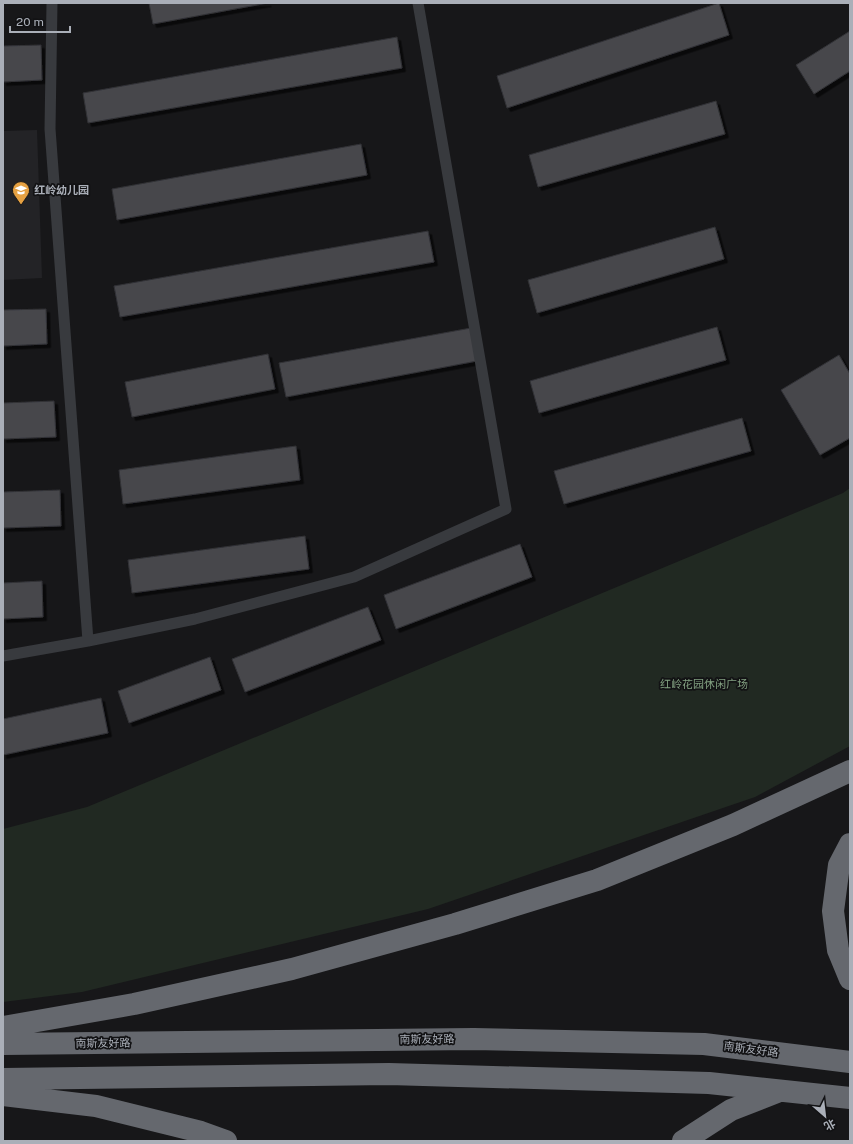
<svg xmlns="http://www.w3.org/2000/svg" width="853" height="1144" font-family="'Public Sans','Noto Sans SC',sans-serif">
<style>
.built{fill:#232326}
.green{fill:#212922}
.building{fill:#46474c;stroke:#313135;filter:url(#shadow)}
.lines{fill:none;stroke-linecap:round;stroke-linejoin:round}
.lane{stroke:#383a3e;stroke-width:11}
.highway{stroke:#65686e;stroke-width:22}
.labels{text-anchor:middle;stroke-width:3.5;stroke-linejoin:round;paint-order:stroke}
.poi-label{font-size:11px;font-weight:bold;fill:#aaafb8;stroke:#121214;text-anchor:start}
.park-label{font-size:11px;fill:#83a182;stroke:#121214}
.street-label{font-size:11px;fill:#aaafb8;stroke:#121214}
</style>
<defs>
<filter id="shadow"><feDropShadow dx="3.5" dy="3.5" stdDeviation="0" flood-color="#0009"/></filter>
</defs>
<rect width="100%" height="100%" fill="#171719"/>
<path class="built" d="M37,130L42,278L3,280V131Z"/>
<path class="green" d="M850,488V746L755,797L428,909L82,992L3,1002V829L87,807L843,493Z"/>
<path class="building" d="M149,3H268L153,24Z
M719,3L729,35L507,108L497,76Z
M850,31V71L814,94L796,65Z
M397,37L402,68L88,123L83,93Z
M41,45L42,80L3,82V46Z
M716,101L725,134L538,187L529,155Z
M361,144L367,175L117,220L112,189Z
M715,227L724,259L537,313L528,280Z
M428,231L434,262L120,317L114,286Z
M46,309L47,344L3,346V310Z
M717,327L726,360L539,413L530,381Z
M471,328L477,361L286,397L279,363Z
M268,354L275,389L132,417L125,382Z
M839,355L850,374V438L820,455L781,390Z
M54,401L56,437L3,439V403Z
M742,418L751,451L564,504L554,471Z
M296,446L300,480L123,504L119,470Z
M60,490L61,526L3,528V492Z
M305,536L309,569L132,593L128,560Z
M520,544L532,577L396,629L384,595Z
M42,581L43,617L3,619V583Z
M368,607L381,640L245,692L232,659Z
M210,657L221,690L129,723L118,691Z
M101,698L108,733L3,755V719Z"/>
<g class="lines">
<path class="lane" d="M88,641L195,619L354,577L506,509L418,3
M3,656L88,641L50,129L52,3"/>
<path class="highway" d="M850,844L839,865L833,911L838,950L850,979
M3,1027L134,1004L292,969L455,924L597,880L733,825L850,771
M3,1044L474,1039L704,1044L850,1062
M3,1079L389,1074L709,1083L850,1098
M3,1095L96,1106L201,1132L226,1141
M683,1141L731,1110L777,1092"/>
</g>
<defs>
<g id="school-pin" transform="scale(0.9)"><path d="M0 17L-7.5 6A9.5 9.5 0 1 1 7.5 6Z" fill="#e6a142" stroke="#121214"/><path d="M0-5L7-2L0 1L-7-2ZM-4 1L0 2.5L4 1V4Q0 6-4 4Z" fill="#fff"/></g>
</defs>
<g fill-rule="evenodd">
<use href="#school-pin" x="21" y="190"/>
</g>
<g class="labels">
<g class="poi-label">
<text x="34" y="194">红岭幼儿园</text>
</g>
<g class="park-label">
<text x="704" y="688">红岭花园休闲广场</text>
</g>
<g class="street-label">
<text transform="translate(427 1039) rotate(-1)" y="4">南斯友好路</text>
<text transform="translate(103 1043) rotate(-1)" y="4">南斯友好路</text>
<text transform="translate(751 1049) rotate(7)" y="4">南斯友好路</text>
</g>
</g>
<rect width="853" height="1144" fill="none" stroke="#aaafb8" stroke-width="8"/>
<g transform="translate(825 1116) rotate(152)" stroke="#121214" stroke-width="3" paint-order="stroke">
<path d="M0-3L7 15L0 10L-7 15Z" fill="#aaafb8"/>
<text y="-6" font-size="11" font-weight="bold" text-anchor="middle" fill="#aaafb8">北</text>
</g>
<path d="M10 26v6h60v-6" fill="none" stroke="#aaafb8" stroke-width="2"/>
<text x="16" y="26" font-size="12" fill="#aaafb8" stroke="#121214" stroke-width="3" paint-order="stroke">20 m</text>
</svg>
